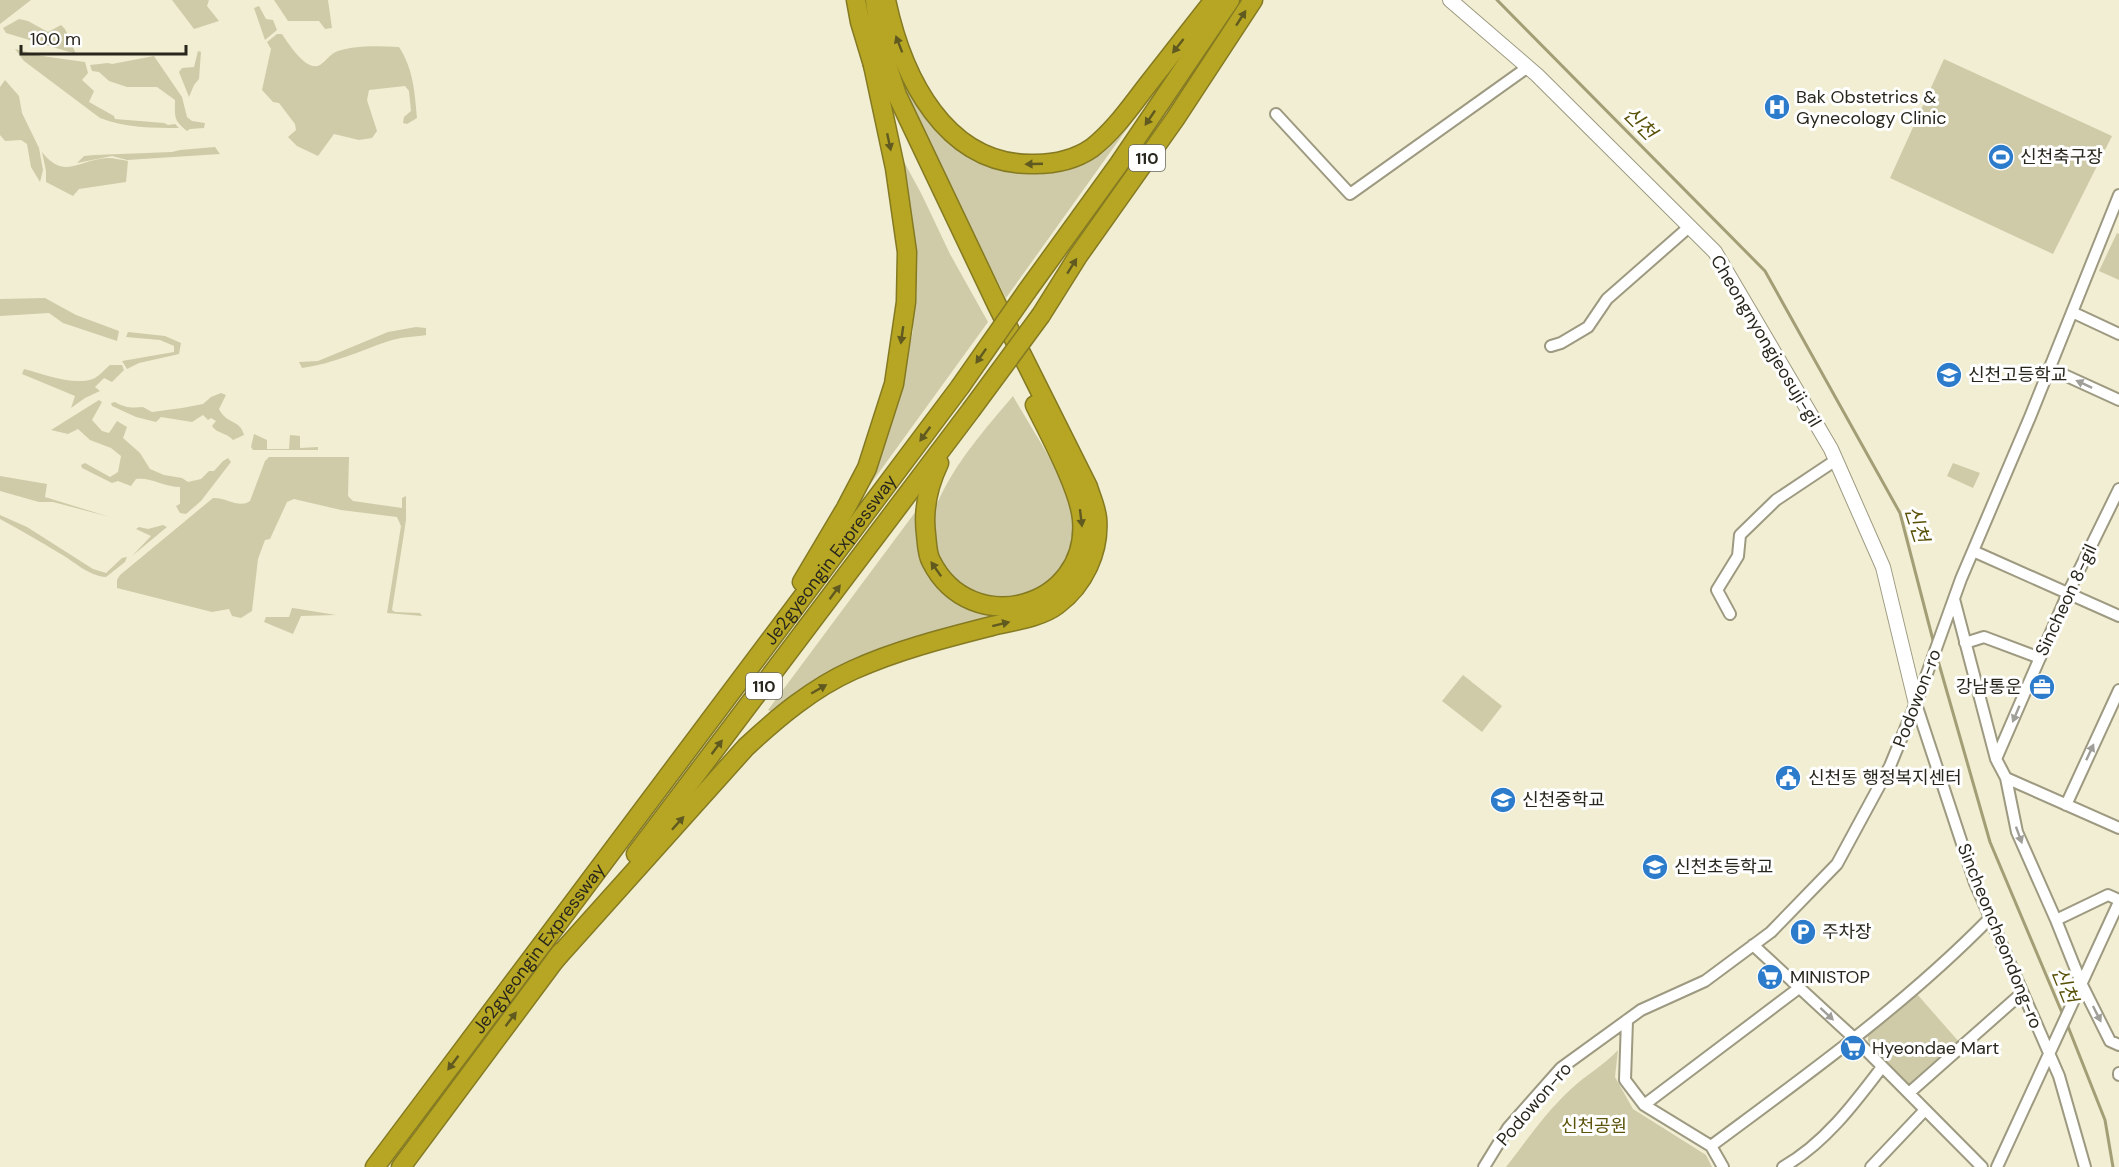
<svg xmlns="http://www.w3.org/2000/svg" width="2119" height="1167" font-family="'DM Sans','Noto Sans KR',sans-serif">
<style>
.green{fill:#cfcba8}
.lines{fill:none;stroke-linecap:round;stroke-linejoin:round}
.stream{stroke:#a39e75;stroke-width:3}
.street-casing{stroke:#9d9a81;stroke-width:14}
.secondary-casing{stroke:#9d9a81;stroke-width:16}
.highway-casing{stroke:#857a22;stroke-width:21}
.street{stroke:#fff;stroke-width:10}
.secondary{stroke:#fff;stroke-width:14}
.highway{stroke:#b6a624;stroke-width:18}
.highway-bridge-casing{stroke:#857a22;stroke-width:21;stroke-linecap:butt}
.highway-bridge{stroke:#b6a624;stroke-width:18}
.oneway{fill:#615a20}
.oneway2{fill:#9f9e99}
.labels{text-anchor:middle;stroke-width:6;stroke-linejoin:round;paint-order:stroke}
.shield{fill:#fff;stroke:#696861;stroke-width:1.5}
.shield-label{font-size:16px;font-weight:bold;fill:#29271d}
.poi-label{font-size:18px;fill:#29271d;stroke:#fff;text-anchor:start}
.street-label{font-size:18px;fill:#29271d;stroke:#fff}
.park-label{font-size:18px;fill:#5d540c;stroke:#fff}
.water-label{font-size:20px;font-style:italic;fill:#5a5208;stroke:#fff}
</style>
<rect width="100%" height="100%" fill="#f1eed3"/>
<path class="green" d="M0,0H31L0,24Z
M172,0H209L207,6L219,21L194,29Z
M274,0H328L332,28L325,29L319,21H288Z
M259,6L266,19L273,20L277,30L265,40L254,8Z
M19,19L28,21L48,32L61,25L65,29L76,54L6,33L3,28Z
M277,34H282C288,43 307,73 320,65C326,61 331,53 338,51C357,45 379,46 399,47C413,68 415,93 417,118L407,124L403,123L404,117L411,111L409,91L405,86L369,90L367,100L377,131L372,138L359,140L334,134L318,156L297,146L288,137L296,130L295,124L279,103L273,102L262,90L271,49L267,42Z
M887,43L934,127L957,149L989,166L1016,171L1049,170L1149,98L1006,298L902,92Z
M15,49L42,56L85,62L88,73L82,80L94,91L89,102L114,116L115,119L164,123L168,125L175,124L179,128C153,128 125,128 100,118L24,61Z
M198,51L201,52L199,79L194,85L189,97L179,72L182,68L194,67Z
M154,56L182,97L187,117L192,121L205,123L204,128L190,129L187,131C173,120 175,117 175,100L157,87H127L109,81L99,72L92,71L90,65L108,63L112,64Z
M1944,59L2112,136L2053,254L1890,178Z
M5,80L19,96L22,113L39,148L43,170L40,182L31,167L27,144L21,140L5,141L0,135V87Z
M215,147L220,154L127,160L112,156L77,163L84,156L95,155L172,152L180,150Z
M897,149L922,195L950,254L988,322L867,489L893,418L913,331L914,269Z
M42,152C65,181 79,159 108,158C114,158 122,160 128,161L126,182L79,189L73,196L46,182V171Z
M2117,233L2119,234V280L2099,271Z
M45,298L76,315L119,331L117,341L63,323L49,313L0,316V299Z
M416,327L426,328V335C414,337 400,337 389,341C359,351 333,364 302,368L299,362L318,361L388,332Z
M128,332L165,336L181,343L179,354L139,363L127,369L122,361L174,352V346L160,340L126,337Z
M110,365H122L124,370L112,382L104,378L95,387L100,391L85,398L71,408L75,396L22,374L24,369C44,374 75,387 95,378C100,375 105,369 110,365Z
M221,393L226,395L219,409C227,425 240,419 244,435L233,440C226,432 217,434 212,426L216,421L211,418L208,420L203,415L192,422L161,417L156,422L136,417L112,406L111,403L115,402C125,408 132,408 143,407L152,412L182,408L203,404L211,397Z
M1013,396C1031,429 1077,494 1076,531C1075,546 1064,570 1054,580C1047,586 1033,590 1025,594C1020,596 1013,600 1008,600C958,601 918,552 937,504C954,464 985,429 1013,396Z
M99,400L102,402L92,420L102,431L109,433L117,421L127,427L123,438L140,453L150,469L164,475L182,478L188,482L201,479L209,471H214L223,461L228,458L231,462L201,501L186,514L180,513L176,506L180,504V487C165,487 150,477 136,479L131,486L118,481L112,483L82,468L81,465L85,463L110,477L118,472L121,456L111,448L90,440L78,429L68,434L51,430Z
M254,434L267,440V449H289L290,435L300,436V448L318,447V450H253L251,447Z
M269,457H349L348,496L353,501L402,508V498L406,496V520L392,610L395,612L420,613L422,616L387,613L401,526L397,517L341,510L294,499L287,502L270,539L265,540L258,559L252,611L241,618L232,616L229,609L212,612L117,588V580L120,575L213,498C226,497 239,509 250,501L265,461Z
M1953,463L1980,473L1973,488L1947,476Z
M0,476L47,484L45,497L110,517L53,502H39L0,491Z
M919,507C920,521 919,552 923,563C938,601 970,606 1005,614L772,712L768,710Z
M0,515L27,527L93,569L106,573L122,558L127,557L125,562L106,577C88,576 74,561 59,553C40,541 20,530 0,519Z
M163,525L167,527L132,556L151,536L136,529L139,527L148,529Z
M292,608H293L336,615L301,616L293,634L264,622L266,617H289Z
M1463,675L1502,706L1482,732L1442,701Z
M1916,993L1960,1043L1911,1087L1907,1086L1868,1041V1036Z
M1618,1050L1615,1077L1633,1109L1706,1155L1712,1167H1506C1527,1140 1546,1112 1571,1089C1586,1075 1604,1065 1618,1050Z"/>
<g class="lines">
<path class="stream" d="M1497,0L1765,271L1900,513L1934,644
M1937,657L1990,842L2063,1015
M2067,1024L2105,1120L2113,1167"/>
<g class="street-casing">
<path id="street" d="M1276,114L1350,194L1528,67
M2072,312L2119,334
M1551,346L1561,343L1588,327L1607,299L1689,227
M2049,368L2119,400
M2119,489L2068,593L1996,759L2006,778L2017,832L2056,920L2082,985L2110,1041L2119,1045
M1973,551L2119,616
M1954,599L1996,759
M1730,614L1717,590L1738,556L1740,535L1776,500L1836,460
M1965,643L1984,637L2040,658
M1916,704L1975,883L2059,1076L2085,1167
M2006,778L2119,828
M2066,805L2119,690
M2056,920L2108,895L2119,900
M1753,945L1855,1039L1982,1167
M1627,1020L1625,1080L1644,1105L1711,1146L1723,1167
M2119,1073V1075
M1909,1093L2022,993
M1644,1105L1799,988
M1711,1146C1808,1074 1906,1004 1990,918
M1484,1167L1508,1128L1561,1068L1641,1010L1705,981L1771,932L1837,864L1890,766L1920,693L1961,579L2030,417L2119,195
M1783,1167C1824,1144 1854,1104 1882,1067
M1871,1167L1925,1110
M1997,1167L2119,902"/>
</g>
<g class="secondary-casing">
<path id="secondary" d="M1450,0L1537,75L1715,252L1831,449L1883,567L1916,704"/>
</g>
<g class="highway-casing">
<g id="highway">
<path d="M886,0C902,76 945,167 1035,164C1055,164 1076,159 1092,148C1115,130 1131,106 1149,83C1171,55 1192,28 1214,0"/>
<path d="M873,65L886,93"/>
<path d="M1027,291L1119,164L1230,0"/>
<path d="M1041,315L1078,256L1175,119L1253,0"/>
<path d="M939,463C928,486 923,510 926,534C927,543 927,554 931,561C971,641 1090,608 1082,519C1079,488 1049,434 1035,405"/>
<path d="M802,582L846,508L867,468L894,384L906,302L907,252L895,168L873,65L860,22L856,0"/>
<path d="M636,854L971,410"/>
<path d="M555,960L746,747C778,717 813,688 853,670C897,650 945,638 992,626C1012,621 1040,618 1057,605C1084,585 1100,551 1097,518C1096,508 1091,497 1088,487L997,305L897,95L880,43L875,0"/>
<path id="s1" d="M375,1167L960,387"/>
<path d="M401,1167L561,952"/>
</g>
</g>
<use href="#street" class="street"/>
<use href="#secondary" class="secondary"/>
<use href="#highway" class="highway"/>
<g class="highway-bridge-casing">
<path id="highway-bridge" d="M960,387L1027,291
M971,410L1041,315"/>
</g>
<use href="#highway-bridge" class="highway-bridge"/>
</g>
<defs><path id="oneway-solid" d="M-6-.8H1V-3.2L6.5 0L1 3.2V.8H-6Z" transform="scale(1.5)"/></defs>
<g class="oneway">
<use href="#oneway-solid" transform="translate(1241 18) rotate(-57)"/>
<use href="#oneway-solid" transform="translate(899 44) rotate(-111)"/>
<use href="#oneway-solid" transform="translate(1178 46) rotate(128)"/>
<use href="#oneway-solid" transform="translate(1150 118) rotate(124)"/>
<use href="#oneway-solid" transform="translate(889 142) rotate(78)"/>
<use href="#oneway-solid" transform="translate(1034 164) rotate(178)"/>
<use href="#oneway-solid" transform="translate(1072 266) rotate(-58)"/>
<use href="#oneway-solid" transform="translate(902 335) rotate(98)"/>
<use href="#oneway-solid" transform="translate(981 356) rotate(125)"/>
<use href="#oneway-solid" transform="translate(925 434) rotate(126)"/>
<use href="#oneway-solid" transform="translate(1081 518) rotate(83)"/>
<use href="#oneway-solid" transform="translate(936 569) rotate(-125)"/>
<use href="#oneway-solid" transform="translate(835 592) rotate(-53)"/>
<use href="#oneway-solid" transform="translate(1001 624) rotate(-14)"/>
<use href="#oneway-solid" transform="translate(819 689) rotate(-30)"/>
<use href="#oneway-solid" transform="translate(717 747) rotate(-53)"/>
<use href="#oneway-solid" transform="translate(678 823) rotate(-48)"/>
<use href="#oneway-solid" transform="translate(511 1019) rotate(-53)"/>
<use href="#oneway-solid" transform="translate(453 1063) rotate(127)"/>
</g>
<g class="oneway2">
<use href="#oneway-solid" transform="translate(2084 384) rotate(-155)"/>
<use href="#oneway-solid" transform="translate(2016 714) rotate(113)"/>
<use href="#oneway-solid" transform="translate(2090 752) rotate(-65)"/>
<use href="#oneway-solid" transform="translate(2019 835) rotate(70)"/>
<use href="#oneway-solid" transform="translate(1827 1014) rotate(43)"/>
<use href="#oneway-solid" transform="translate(2097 1014) rotate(63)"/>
</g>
<defs>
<g id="hospital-disc" transform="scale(1.35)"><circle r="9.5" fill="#2c7ccb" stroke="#fff"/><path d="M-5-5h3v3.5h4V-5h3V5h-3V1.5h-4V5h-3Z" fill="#fff"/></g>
<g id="stadium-disc" transform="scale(1.35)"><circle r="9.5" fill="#2c7ccb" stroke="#fff"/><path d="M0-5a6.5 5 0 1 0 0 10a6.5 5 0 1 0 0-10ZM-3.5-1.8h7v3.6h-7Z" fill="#fff"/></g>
<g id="school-disc" transform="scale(1.35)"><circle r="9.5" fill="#2c7ccb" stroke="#fff"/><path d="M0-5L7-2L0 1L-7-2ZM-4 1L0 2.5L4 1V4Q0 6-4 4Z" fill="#fff"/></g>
<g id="office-disc" transform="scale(1.35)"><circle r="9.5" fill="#2c7ccb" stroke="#fff"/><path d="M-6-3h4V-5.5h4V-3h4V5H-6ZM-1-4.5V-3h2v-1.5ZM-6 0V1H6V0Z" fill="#fff"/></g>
<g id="civic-disc" transform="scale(1.35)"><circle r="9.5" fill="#2c7ccb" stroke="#fff"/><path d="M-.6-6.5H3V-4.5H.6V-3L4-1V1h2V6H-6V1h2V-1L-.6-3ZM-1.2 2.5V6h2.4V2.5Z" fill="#fff"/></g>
<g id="parking-disc" transform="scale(1.35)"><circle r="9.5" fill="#2c7ccb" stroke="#fff"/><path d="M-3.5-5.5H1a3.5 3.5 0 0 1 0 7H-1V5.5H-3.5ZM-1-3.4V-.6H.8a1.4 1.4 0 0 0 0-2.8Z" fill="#fff"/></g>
<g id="supermarket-disc" transform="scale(1.35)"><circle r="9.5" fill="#2c7ccb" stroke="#fff"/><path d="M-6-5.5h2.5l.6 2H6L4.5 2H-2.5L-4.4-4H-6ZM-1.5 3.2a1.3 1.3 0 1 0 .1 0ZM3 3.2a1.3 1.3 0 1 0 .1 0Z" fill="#fff"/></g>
</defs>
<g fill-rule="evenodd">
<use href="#hospital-disc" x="1777" y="107"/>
<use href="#stadium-disc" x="2001" y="157"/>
<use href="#school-disc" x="1949" y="375"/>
<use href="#office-disc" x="2042" y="687"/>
<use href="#civic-disc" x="1788" y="778"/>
<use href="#school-disc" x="1503" y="800"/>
<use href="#school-disc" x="1655" y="867"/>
<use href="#parking-disc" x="1803" y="932"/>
<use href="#supermarket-disc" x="1770" y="977"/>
<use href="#supermarket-disc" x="1853" y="1048"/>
</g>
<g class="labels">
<g class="shield">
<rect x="1129" y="145" width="36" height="26" rx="4.5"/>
<rect x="746" y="673" width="36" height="26" rx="4.5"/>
</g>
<g class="shield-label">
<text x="1147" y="164">110</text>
<text x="764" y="692">110</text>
</g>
<g class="poi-label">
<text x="1796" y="103">Bak Obstetrics &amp;<tspan x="1796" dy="21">Gynecology Clinic</tspan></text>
<text x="2020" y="163">신천축구장</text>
<text x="1968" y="381">신천고등학교</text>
<text x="2022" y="693" text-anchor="end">강남통운</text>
<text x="1808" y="784">신천동 행정복지센터</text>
<text x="1522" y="806">신천중학교</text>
<text x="1674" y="873">신천초등학교</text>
<text x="1822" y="938">주차장</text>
<text x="1790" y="983">MINISTOP</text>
<text x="1872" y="1054">Hyeondae Mart</text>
</g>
<g class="street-label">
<text transform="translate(1766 341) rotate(59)" y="6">Cheongnyongjeosuji-gil</text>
<text dy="6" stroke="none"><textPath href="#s1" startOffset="759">Je2gyeongin Expressway</textPath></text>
<text transform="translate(2066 600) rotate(-65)" y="6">Sincheon 8-gil</text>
<text transform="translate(1917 698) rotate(-69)" y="6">Podowon-ro</text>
<text transform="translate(2000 936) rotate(68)" y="6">Sincheoncheondong-ro</text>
<text dy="6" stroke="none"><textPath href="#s1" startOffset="273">Je2gyeongin Expressway</textPath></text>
<text transform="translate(1534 1104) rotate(-49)" y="6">Podowon-ro</text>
</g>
<g class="park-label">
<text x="1594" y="1132">신천공원</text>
</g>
<g class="water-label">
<text transform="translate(1640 123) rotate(45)" y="7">신천</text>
<text transform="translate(1917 524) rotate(72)" y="7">신천</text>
<text transform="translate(2065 985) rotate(68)" y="7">신천</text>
</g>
</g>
<path d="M21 45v9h165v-9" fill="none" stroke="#29271d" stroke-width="3"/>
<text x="30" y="45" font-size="18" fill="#29271d" stroke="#ffffff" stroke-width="4.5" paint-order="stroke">100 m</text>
</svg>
